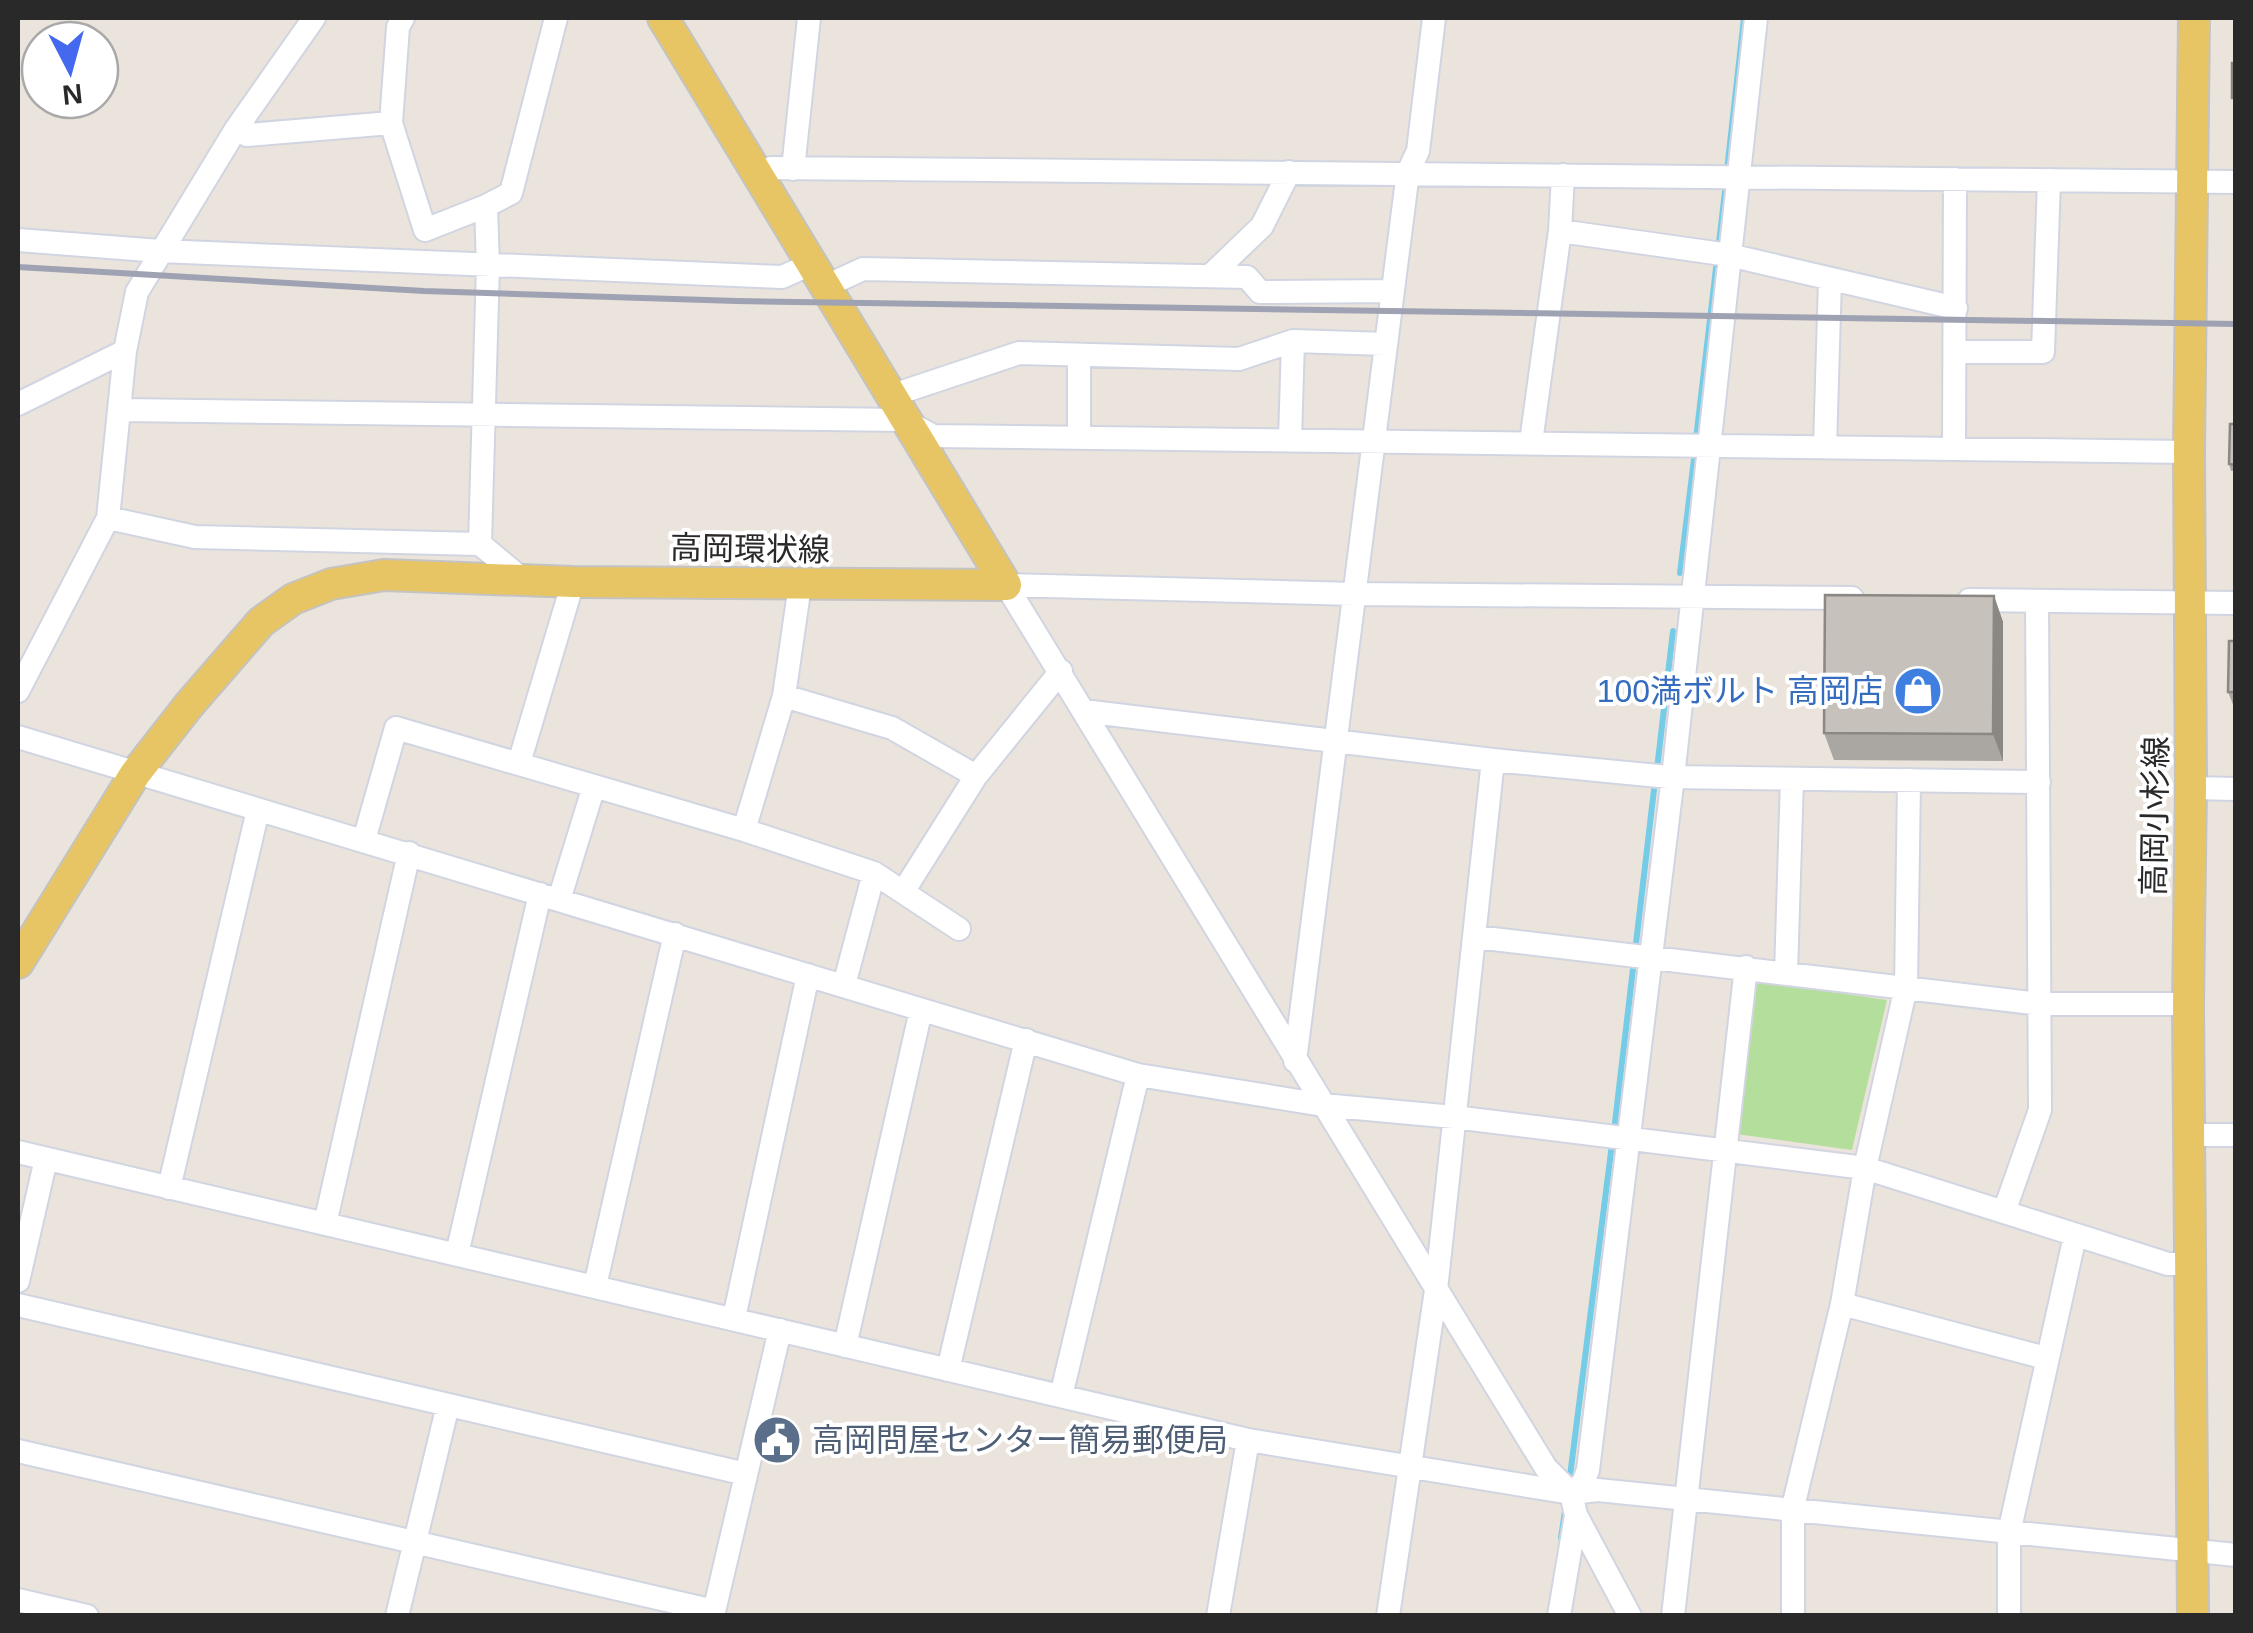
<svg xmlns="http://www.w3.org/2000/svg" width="2253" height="1633" font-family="Arial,'Noto Sans JP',sans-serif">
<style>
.green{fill:#b4de9b}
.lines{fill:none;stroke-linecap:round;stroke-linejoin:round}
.stream{stroke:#75cce7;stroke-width:6}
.minor-casing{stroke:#d1d5e1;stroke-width:26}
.major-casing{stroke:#c3c3c3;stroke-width:34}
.minor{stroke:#fff;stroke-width:22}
.major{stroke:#e8c564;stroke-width:30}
.rail{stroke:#9fa2b2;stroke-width:6}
.wall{fill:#aaa6a1}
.shaded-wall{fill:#8b8783}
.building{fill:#c6c1bb;stroke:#8b8783;stroke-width:2.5}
.labels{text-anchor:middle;stroke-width:8;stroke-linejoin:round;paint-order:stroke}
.street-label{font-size:32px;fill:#292929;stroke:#fff}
.shop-label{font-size:32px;fill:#366cbe;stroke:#fff;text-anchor:end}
.service-label{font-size:32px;fill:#4e5e75;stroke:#fff;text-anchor:start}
</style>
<rect width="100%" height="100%" fill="#ebe4dc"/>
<path class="green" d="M1755,981L1887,1000L1852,1150L1736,1134Z"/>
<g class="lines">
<path class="stream" d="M1727,170L1744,18
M1696,439L1726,183
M1680,573L1695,451
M1657,769L1673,631
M1614,1131L1655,781
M1569,1484L1612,1144
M1561,1538L1565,1511"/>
<g class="minor-casing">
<path id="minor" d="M391,123L398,27L403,18
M236,129L247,135L391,123L425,230L486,206L488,265L480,544
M793,169L809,18
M758,175L771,168L2236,182
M486,206L511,193L556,18
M1560,231L1729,255L1956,308
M18,240L160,251L782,277L811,264
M1210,276L1262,226L1289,172
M824,287L863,269L1247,277L1260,292L1393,291
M1955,352H2043L2049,180
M890,396L1019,353L1239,359L1293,341L1386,344
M18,404L125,351
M121,410L904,420L933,436L2189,452
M1079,438V355
M1290,440L1293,341
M1531,442L1560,231L1563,175
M1825,447L1830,279
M1954,449L1955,179
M108,518L195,537L480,544L522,579
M1006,585L1355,594L1852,598
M1006,585L1546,1468L1571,1493L1576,1515L1630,1616
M1969,600L2236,603
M18,691L108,518L125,351L137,292L236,129L314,18
M784,696L892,728L976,776
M1083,711L1493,760L1669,777L2039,782
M18,737L1138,1075L1323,1105L1454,1117L1865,1168L2168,1264H2192
M519,763L573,582
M2191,788L2236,789
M744,830L784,696L800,585
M364,840L396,728L744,830L874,873L959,929
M903,892L976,776L1061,671
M559,900L594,786
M1476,937L2040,1004H2188
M1786,973L1792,779
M844,985L874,873
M1295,1061L1408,172L1418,151L1434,18
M2191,1135H2236
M18,1152L1248,1440L1571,1493L1598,1490L2236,1555
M169,1188L258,810
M2004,1212L2040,1110L2037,601
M325,1224L409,853
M457,1254L540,894
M18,1281L46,1159
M595,1286L675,934
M1842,1304L2046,1358
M18,1305L746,1474
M734,1318L808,975
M845,1346L921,1010
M948,1370L1026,1040
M1061,1396L1138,1075
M18,1451L714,1611
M1571,1493L1583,1483L1588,1470L1673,777L1756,18
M18,1600L87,1616
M397,1616L448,1405
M713,1616L780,1330
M1218,1616L1248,1440
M1388,1616L1436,1290L1493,760
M1559,1616L1576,1515
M1673,1616L1746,967
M1793,1616V1507L1842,1304L1865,1168L1906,987L1909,780
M2009,1616V1533L2075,1236"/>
</g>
<g class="major-casing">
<path id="major" d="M663,18L1006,585
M18,963L135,774L189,705L261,622L293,599L331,584L384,575L573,582L1006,585
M2193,1616L2188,1004L2191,788L2189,452L2194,18"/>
</g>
<use href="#minor" class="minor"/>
<use href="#major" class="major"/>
<path class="rail" d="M18,267L424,291L737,301L2236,324"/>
</g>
<path class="wall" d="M2236,424V471H2231L2229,464Z
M1994,596L2003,622V761L1834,760L1824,733Z
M2236,641V712L2228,692Z"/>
<path class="shaded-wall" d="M1994,596L2003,622V761L1993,734Z"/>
<path class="building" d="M2232,63H2236V98H2232Z
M2230,424H2236V465L2229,464Z
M1825,595L1994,596L1993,734L1824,733Z
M2229,641H2236V692H2228Z"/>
<defs>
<g id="shop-disc" transform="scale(2.5)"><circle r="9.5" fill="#3f7fe0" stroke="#fff"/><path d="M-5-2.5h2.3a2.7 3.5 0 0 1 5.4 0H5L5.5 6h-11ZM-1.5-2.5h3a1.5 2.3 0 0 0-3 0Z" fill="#fff"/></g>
<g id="civic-disc" transform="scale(2.5)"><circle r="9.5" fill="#5c6f8a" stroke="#fff"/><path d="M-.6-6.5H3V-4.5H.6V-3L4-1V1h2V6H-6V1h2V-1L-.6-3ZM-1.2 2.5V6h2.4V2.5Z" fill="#fff"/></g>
</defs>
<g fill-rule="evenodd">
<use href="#shop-disc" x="1918" y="691"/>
<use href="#civic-disc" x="777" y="1440"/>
</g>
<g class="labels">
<g class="street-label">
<text transform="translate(750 549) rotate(1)" y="11">高岡環状線</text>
<text transform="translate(2155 816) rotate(-89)" y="11">高岡小杉線</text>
</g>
<g class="shop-label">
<text x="1883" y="702">100満ボルト 高岡店</text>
</g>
<g class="service-label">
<text x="812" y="1451">高岡問屋センター簡易郵便局</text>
</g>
</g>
<rect width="2253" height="1633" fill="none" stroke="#292929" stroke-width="40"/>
<g transform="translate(70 70) rotate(174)"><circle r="48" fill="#ffffff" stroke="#a9a9a9" stroke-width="2.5"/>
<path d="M0-8L18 38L0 25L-18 38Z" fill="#4569ee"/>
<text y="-15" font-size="28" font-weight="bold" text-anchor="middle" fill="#292929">N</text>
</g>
</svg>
